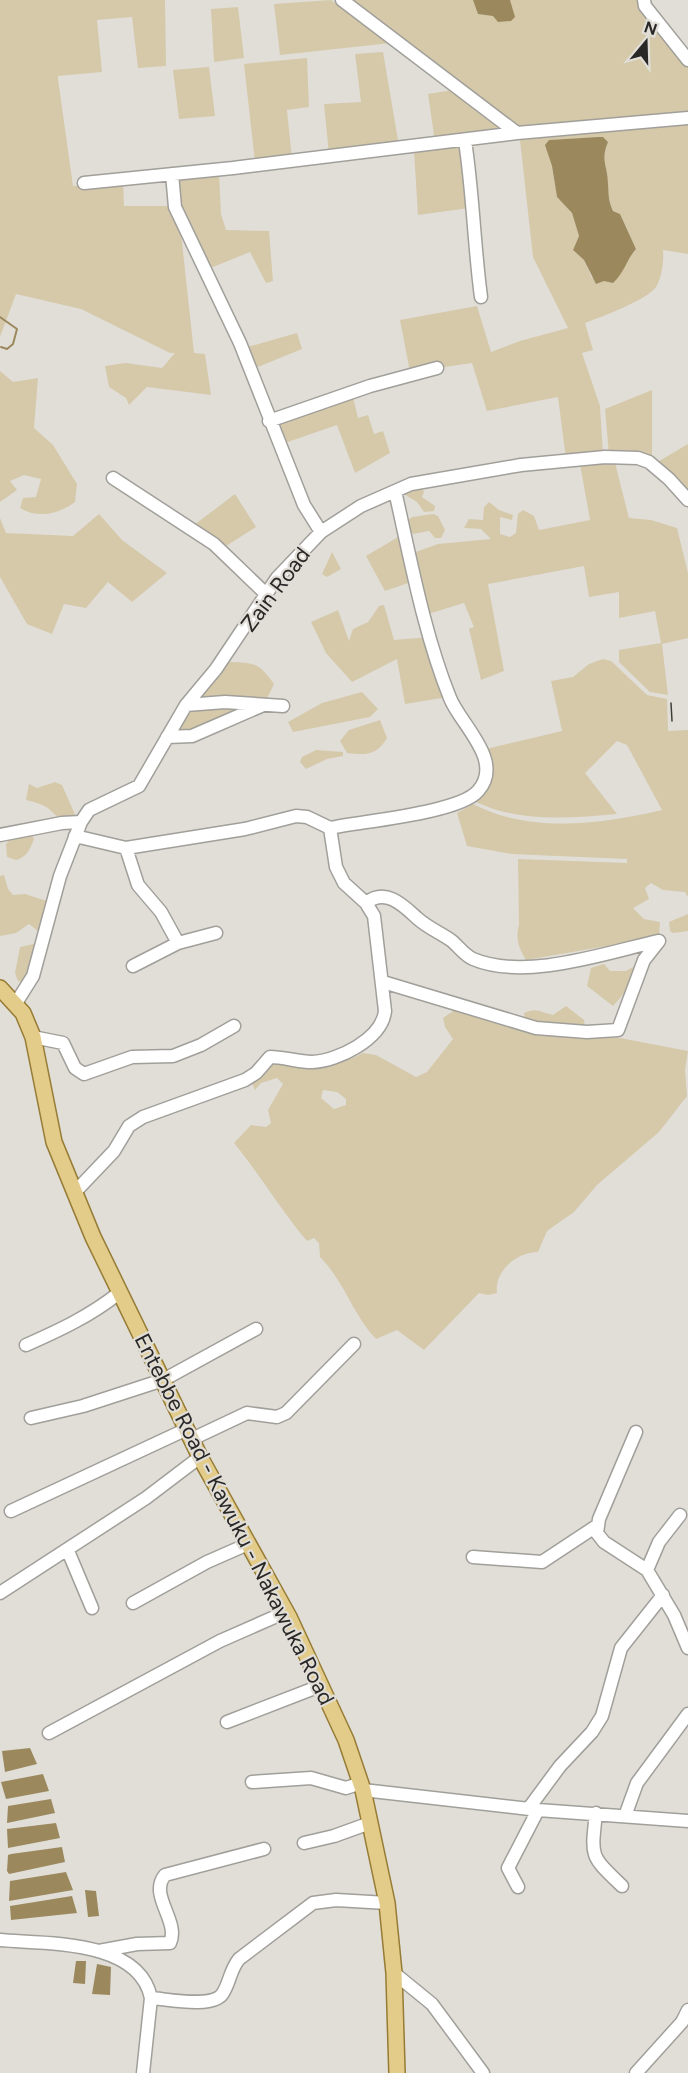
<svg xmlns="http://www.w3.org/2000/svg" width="688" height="2073" font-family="Figtree,sans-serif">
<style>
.green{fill:#d5c9aa;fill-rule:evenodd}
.water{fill:#9b895d}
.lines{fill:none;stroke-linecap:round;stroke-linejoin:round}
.stream{stroke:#9b895d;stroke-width:2}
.minor-casing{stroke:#a19f9a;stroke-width:15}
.major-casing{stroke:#967c34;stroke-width:18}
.minor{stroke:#fff;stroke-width:12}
.major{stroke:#e3cb89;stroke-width:15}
.tram{stroke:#3f3e3b;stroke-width:1.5}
.labels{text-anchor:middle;stroke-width:4.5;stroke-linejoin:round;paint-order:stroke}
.street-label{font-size:22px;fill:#292826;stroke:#e1ded8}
</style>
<rect width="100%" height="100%" fill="#e1ded8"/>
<path class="green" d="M0,0H165L166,66L138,68L132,17L97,20L102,72L58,76V79L73,186L123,181L124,206H172L180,224L194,353L205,354L211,395L147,387L129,405L126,398L109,387L105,366L126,363L162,368L175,353H170L81,309L16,294L0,337Z
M331,0L391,43L280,55L274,4Z
M348,0H639L688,65V113L519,128Z
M238,7L244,58L214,62L211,9Z
M383,52L399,146L329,154L324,104L361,102L355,54Z
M307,58L309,107L287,110L292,159L255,162L244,64Z
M209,67L215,116L179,119L173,70Z
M453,90L505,128V134L435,142L428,94Z
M688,122V254L663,250C664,261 662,277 656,287C647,300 601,317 585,323L593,350L582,353L600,406L603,455L566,459L558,397L487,411L472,363L410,372L400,320L477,306L491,352L520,341L568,328L533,257L520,140ZM603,137L608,142C600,161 608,166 608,184C609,196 608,200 613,211L620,214L636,249L624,267L592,278L584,260L573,250L579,236L572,213L557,197L552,166L546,145L549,140Z
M462,146L469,208L418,215L414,151Z
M219,173L221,214L226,230L269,231L273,281L266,283L250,252L208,269L180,212L178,177Z
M297,333L302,349L253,369L244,348Z
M0,371L13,382L38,378L34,428L53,445L77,484L75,502C59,514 38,519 20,508L23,498L36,497L41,479L24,475L10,481L17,490L0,502Z
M652,390V461L609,455L605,409Z
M353,397L358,418L368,415L374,434L383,431L390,453L355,473L337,425L282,444L272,425Z
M688,444V496L656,463Z
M615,463L629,518L651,520L677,528L688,573V638L662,644L668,695L650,692L619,662V650L661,643L655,611L619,618V592L589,597L584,566L488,584L504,671L481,680L469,629L474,627L464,603L428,614L413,553L438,544L491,539L481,529L464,528L469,519L483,520L484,507L489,502L499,510L513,515L512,520L500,517V534L510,537L516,533L518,514L523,510L534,516L539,530L590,520L580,464Z
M421,486L424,492L422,497L435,506L434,511L424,512L417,502L404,494L408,488Z
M235,494L256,527L223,548L194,525Z
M99,514L122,540L167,573L132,602L108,582L86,608L64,604L52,634L27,624L0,577V518L6,533L73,536Z
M433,514L438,516L445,530L441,538H435L429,531L413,534L405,523L412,517Z
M400,536L414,581L385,591L366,556Z
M332,552L341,569L327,577L322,574Z
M384,605L394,640L430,637L448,697L405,704L397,659L352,682L326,653L311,622L338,610L349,641L353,629L368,622L379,606Z
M603,659L611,661L647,695L667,699L668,731L688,730V897L685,892L663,890L651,883L645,888L649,899L633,908L644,919L660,922L659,937L526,960C519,948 515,939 519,925L518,859L627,863V859L512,854L467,846L457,813L473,804C530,834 602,824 662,810L627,745L617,741L585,773L617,814C570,818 521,823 476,802C491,783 492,771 486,749L562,731L551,681L573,677L589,664Z
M229,662C255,663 258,662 274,684C271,690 267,700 262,704C238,722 205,732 176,733L193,698Z
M362,692L378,709L370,717L293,732L288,722L322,703Z
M380,720L387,738C376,756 367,755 347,753L340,741L349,730Z
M316,750L343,752V756L327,759L306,769L300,762L302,757Z
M55,782L62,785L77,819C63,824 59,818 49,809C43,804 34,802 26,800L29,784L37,788Z
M32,835L34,839C30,849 27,857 16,860L7,857L6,844L13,836Z
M4,875L8,889L13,895L25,894L50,902L43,929L38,931L29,924L16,933L0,936V876Z
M688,914V931L673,933L670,931L669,922Z
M38,943L27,983L18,981L15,973L20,947Z
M640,963L628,989L613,1006L587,986L591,968L604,964L610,971H626Z
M566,1006L584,1020L585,1027L547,1026L525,1020L524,1013C537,1007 540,1012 553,1015Z
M456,1009L514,1028L559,1037L620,1038L688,1051L685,1070L687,1096L659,1132L597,1185L574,1212L547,1231L538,1252C517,1252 494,1271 497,1293L488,1295L479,1293L424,1350L397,1330L376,1339C353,1315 344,1281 320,1257L319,1243L314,1238L307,1241C281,1210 260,1175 234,1143L251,1125L266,1127L271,1123L268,1110L283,1084L277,1078L261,1083L255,1090L252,1083L269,1063C302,1065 333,1070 363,1053L376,1055L416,1077L427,1072L453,1039L445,1027L443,1018ZM323,1090L337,1092L346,1099V1105L334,1109L321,1098Z"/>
<path class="water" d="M473,0H510L515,17L511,21L498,22L493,16L478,14Z
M598,137H603L608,142C600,161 608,166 608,184C609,196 608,200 613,211L620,214L636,249C626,261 624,273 613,283L604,281L596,284L584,260L573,250L579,236L572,213L557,197L552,166L545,145L549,140Z
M30,1748L37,1764L5,1772L2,1751Z
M43,1774L49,1791L6,1799L1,1782Z
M51,1799L55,1813L7,1823L8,1806Z
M56,1823L60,1838L8,1848L7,1829Z
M62,1847L65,1862L9,1874L7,1871L8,1855L11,1854Z
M66,1872L73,1890L9,1901L10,1881Z
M85,1890L96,1891L99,1916L88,1917Z
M72,1896L77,1913L11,1920L10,1906Z
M76,1961H86L85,1984L73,1983Z
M97,1964L111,1967L110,1995L92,1994Z"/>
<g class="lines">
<path class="stream" d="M0,317L17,329L13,344L7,349L1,347"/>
<g class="minor-casing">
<path id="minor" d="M342,0L517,133
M644,0L645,6L688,60
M465,141C473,193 474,245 481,297
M172,174L175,207L240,343L304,505L321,532
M84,183L233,168L517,133L688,118
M269,421L370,386L437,368
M113,478L214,544L266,594
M186,705L225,702L283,706
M167,737L192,736L261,706
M330,828C363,821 459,813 478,791C505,761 460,724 450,698C424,634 410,557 395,491
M0,835L62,823L81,822
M126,848L138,885L161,912L178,943L133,966
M366,903C386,887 404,906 417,918C428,928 441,933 452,941C459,947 464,955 473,959C525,981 605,953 658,941
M178,943L216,933
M383,982L536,1028L587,1032L618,1030L644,960L659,941
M16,1003L33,976L60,876L81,822L89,810L139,786L186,705L216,669L277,578L321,532L361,506L411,484L521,465L605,457L638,458L649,462L669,479L688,500
M33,1037L63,1043L75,1068L84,1074L132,1057L173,1056L201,1045L234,1026
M75,1192L114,1151L129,1126L143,1117L245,1080L256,1073L270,1057C284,1057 298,1062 312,1062C338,1061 382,1039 385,1011L374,916L366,903L344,883L336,867L330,828L307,817L296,816L245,829L126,848L75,836
M26,1345C60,1330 90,1316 119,1293
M31,1418L83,1406L163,1380L256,1329
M636,1432L599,1519L597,1533L604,1542L647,1570
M192,1439L247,1413L277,1417L286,1413L354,1344
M11,1511L187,1429
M680,1515L659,1542L647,1570L674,1615L688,1648
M68,1551L92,1608
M473,1557L542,1562L598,1525
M0,1593L146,1498L200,1457
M133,1603L207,1562L248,1544
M227,1722L320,1686
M49,1733L220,1641L286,1612
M252,1782L311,1778L346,1788L361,1783
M363,1790L538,1810L688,1821
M529,1808L560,1766L592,1732L602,1716L621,1648L663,1595
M596,1813C591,1858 590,1855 622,1886
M625,1816L637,1783L688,1714
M304,1843L334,1836L370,1823
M518,1887L508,1868L538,1810
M0,1940C45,1944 139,1939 151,1998L143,2073
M99,1951L137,1944L170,1943C180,1921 148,1895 165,1875L264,1849
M394,1973L432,2004L483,2073
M151,1998C167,1999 214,2009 223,1993C230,1982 230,1970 239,1959L313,1903L336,1900L387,1903
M636,2073L682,2022L688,2010"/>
</g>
<g class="major-casing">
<path id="major" d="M0,988L23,1013L33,1037L54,1142L93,1237L200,1457L289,1617L346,1740L363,1790L387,1903L394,1973L397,2073"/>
</g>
<use href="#minor" class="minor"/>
<use href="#major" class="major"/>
<path class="tram" d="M671,703L672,721"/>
</g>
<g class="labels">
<g class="street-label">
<text transform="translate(275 589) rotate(-53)" y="8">Zain Road</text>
<text transform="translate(235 1519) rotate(63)" y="8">Entebbe Road - Kawuku - Nakawuka Road</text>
</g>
</g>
<g transform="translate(646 42) rotate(19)" stroke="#e1ded8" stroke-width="4.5" paint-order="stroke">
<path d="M0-4.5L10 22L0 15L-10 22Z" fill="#292826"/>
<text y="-9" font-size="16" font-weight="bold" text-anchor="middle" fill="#292826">N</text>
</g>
</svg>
